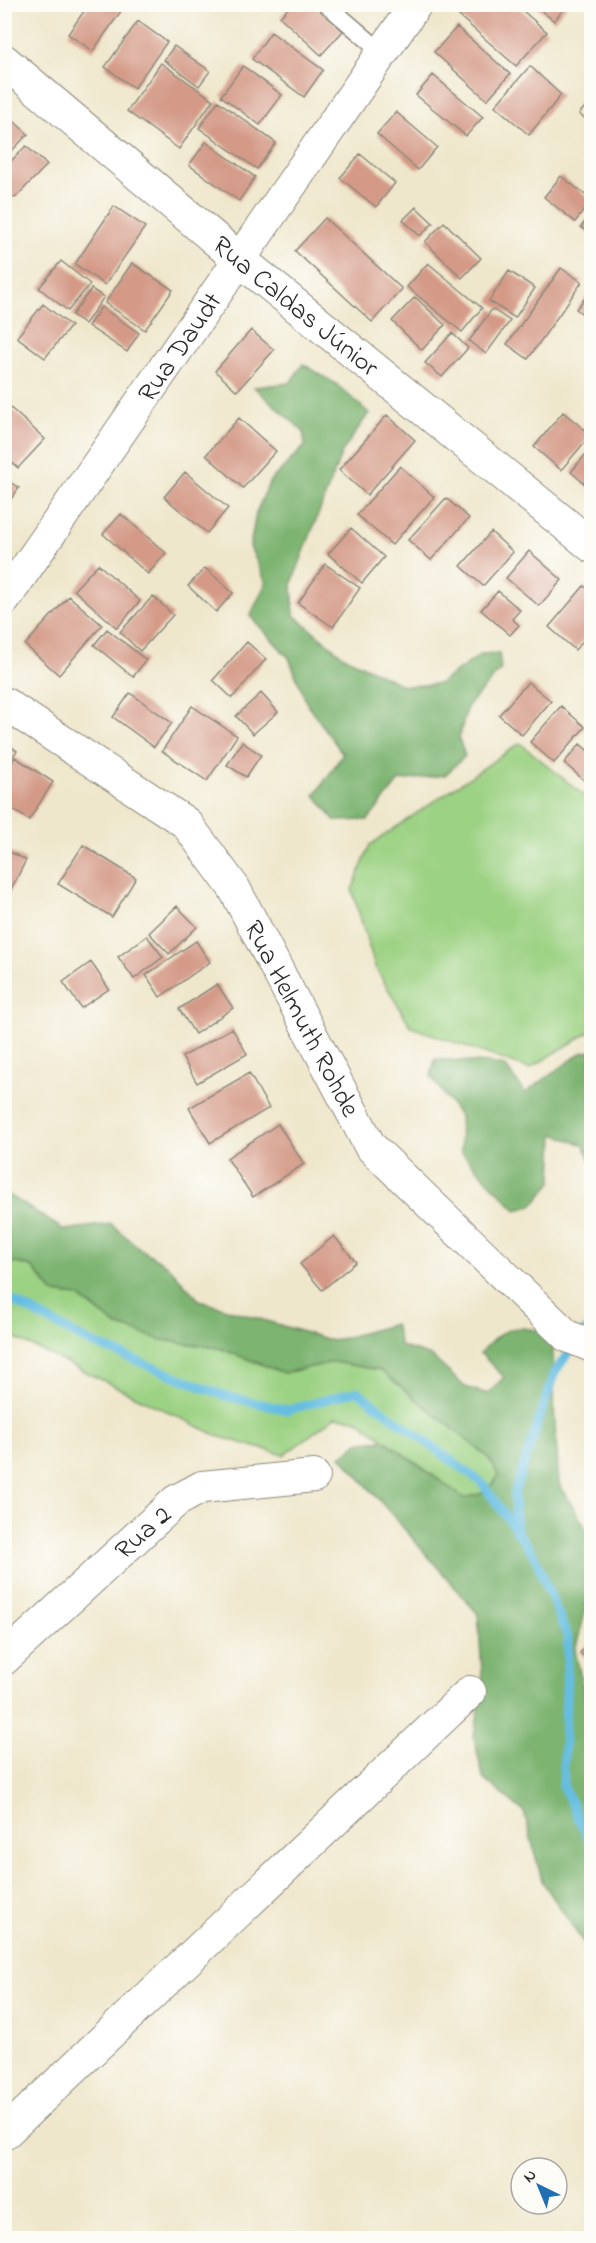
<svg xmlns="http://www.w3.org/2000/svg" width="596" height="2243" font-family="'Indie Flower',sans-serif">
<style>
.green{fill:#9cd283;stroke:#647e57;stroke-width:1.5}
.forest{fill:#7db471;stroke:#54704e;stroke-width:1.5}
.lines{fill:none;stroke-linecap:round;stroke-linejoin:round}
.stream{stroke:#65bee2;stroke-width:9}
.building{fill:#d49a87}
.service-casing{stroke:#8d897c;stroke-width:19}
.minor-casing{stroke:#8d897c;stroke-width:34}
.tertiary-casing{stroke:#8d897c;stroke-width:35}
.service{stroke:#fff;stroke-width:16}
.minor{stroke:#fff;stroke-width:32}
.tertiary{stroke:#fff;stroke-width:33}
.labels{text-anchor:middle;stroke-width:4.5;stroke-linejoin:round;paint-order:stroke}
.street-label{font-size:27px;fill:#2b2b2b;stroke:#fdfcf7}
</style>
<rect width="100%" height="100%" fill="#fdfcf7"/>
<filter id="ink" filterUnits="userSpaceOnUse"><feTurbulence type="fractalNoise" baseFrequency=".0167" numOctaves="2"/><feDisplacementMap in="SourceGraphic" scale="12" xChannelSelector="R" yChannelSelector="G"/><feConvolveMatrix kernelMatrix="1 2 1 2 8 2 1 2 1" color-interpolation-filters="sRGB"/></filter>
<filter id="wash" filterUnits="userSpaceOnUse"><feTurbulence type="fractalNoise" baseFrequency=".008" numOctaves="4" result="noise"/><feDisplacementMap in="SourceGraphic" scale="24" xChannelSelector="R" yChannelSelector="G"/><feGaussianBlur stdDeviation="1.35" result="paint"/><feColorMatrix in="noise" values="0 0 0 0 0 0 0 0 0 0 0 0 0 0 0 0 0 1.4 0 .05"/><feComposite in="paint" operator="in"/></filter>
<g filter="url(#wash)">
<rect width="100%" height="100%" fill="#efe7cc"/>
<path class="green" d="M520,743L592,802L591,1031L529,1069L411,1027L375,967L352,890L370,845Z
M4,1260L32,1267L54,1293L78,1296L116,1325L162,1340L219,1348L284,1373L333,1362L380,1370L488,1457L499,1476L484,1493L464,1498L356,1419L335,1417L284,1455L220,1437L19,1340L5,1331Z"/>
<path class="forest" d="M303,364L336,384L369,413L342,452L292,583L294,615L343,656L404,686L438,684L482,654L499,653L501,669L467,707L459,739L465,756L445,775L399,781L368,820L335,821L315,795L343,754L307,704L289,658L250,616L266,583L250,547L256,513L270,481L305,446L303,431L254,387L290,383Z
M591,1051V1163L584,1145L554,1134L552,1182L532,1206L516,1210L461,1152L460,1117L431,1076L435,1059L488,1063L505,1066L525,1093L581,1053Z
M4,1192L64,1230L111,1224L142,1250L167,1265L200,1301L333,1341L395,1324L400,1346L431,1356L465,1387L488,1394L504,1377L480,1353C508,1324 513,1324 553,1334V1394L559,1484L583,1523L591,1541V1591L575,1650L591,1725V1954L542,1881L524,1812L483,1778L474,1737L483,1686L478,1614L341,1456L359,1442L384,1440L464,1498L484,1493L499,1476L488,1457L380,1370L333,1362L284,1373L219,1348L162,1340L116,1325L78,1296L54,1293L32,1267L5,1260Z"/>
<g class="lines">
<path class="stream" d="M4,1296L85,1340L225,1396L288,1410L357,1391L482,1483L534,1555L568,1638L563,1786L592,1847
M516,1527L514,1494L555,1372L583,1332L592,1328"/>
</g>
<g id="blocks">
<path class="building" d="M89,4H126L93,51L68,34Z
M292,4H315L343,31L321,55L280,17Z
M468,4H515L547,32L516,66L459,16Z
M533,4H568L554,21Z
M138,21L167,42L134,88L105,67Z
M457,27L510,74L487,100L434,52Z
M271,32L323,70L304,97L252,59Z
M174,46L210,71L199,86L164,60Z
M161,63L213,100L179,149L127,111Z
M243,66L282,95L260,125L221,96Z
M530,66L561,95L529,135L495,106Z
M433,75L483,117L466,136L416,95Z
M592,99V124L579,114Z
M218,101L276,143L257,169L199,128Z
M396,112L437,147L418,170L377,134Z
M7,115L28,134L4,159V117Z
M206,142L255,177L239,201L189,165Z
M26,146L47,165L15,198L4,188V168Z
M360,154L395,183L376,207L340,178Z
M561,176L592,200L575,222L544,197Z
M114,206L145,227L105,285L75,264Z
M416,207L433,223L420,236L403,220Z
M592,214V236L581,227Z
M325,218L402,289L372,322L295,251Z
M444,222L481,258L462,278L425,242Z
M61,261L90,284L68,311L39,288Z
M132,263L173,290L145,330L105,303Z
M428,263L482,308L462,332L407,287Z
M561,268L582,282L528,359L507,344Z
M509,271L535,288L515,318L489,301Z
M91,289L104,297L85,324L72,315Z
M592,290V321L576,309Z
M415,297L445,325L422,350L392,321Z
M43,304L71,326L45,358L17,337Z
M101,307L139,333L127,352L88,326Z
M492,309L510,321L486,354L469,341Z
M251,330L274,350L237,391L215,371Z
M452,333L468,348L442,377L425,363Z
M4,402L45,439L18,468L4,455Z
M563,412L591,435L561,470L534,447Z
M387,415L415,440L367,495L339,470Z
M239,418L276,451L243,488L206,455Z
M592,447V490L571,472Z
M400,466L434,497L392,545L357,515Z
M185,472L228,508L207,533L164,497Z
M4,478L19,488L4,509Z
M446,498L469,518L431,560L408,540Z
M121,514L166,553L148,574L103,534Z
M351,528L384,557L362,583L328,554Z
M491,532L513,552L483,586L461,566Z
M529,551L562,580L539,606L506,578Z
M98,564L140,601L117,628L74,590Z
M325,564L360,588L333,627L298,603Z
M205,568L233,593L216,612L188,586Z
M584,586L592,592V631L575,650L549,627Z
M498,591L520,610L512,619L519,625L510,635L481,610Z
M69,596L102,625L59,675L25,645Z
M153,596L173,615L140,651L120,632Z
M107,629L146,660L133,677L94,645Z
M247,642L266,659L232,698L213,680Z
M528,682L551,701L522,735L499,715Z
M130,693L172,723L154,747L113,717Z
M261,693L278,712L253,734L236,716Z
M192,706L237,736L207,781L162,751Z
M561,706L585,727L554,763L530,742Z
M4,742L17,751L4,768Z
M242,742L261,755L246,777L227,765Z
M580,744L592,754V787L564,763Z
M15,757L53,782L29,820L4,804V773Z
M83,845L136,878L112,917L58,884Z
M4,849L26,860L7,897L4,896Z
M177,906L197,927L169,954L149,933Z
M147,936L163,957L134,979L118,957Z
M196,941L210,962L160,997L146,975Z
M91,962L109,989L81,1008L63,982Z
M217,984L233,1008L195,1034L179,1009Z
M232,1028L247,1054L197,1083L182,1057Z
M249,1073L269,1108L210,1143L189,1108Z
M278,1124L304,1164L253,1197L227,1158Z
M334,1236L356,1262L322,1290L300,1264Z
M592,1639V1662L580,1653Z"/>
</g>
</g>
<g filter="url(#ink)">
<use href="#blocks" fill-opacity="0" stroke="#8d897c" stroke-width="1.5"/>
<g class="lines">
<g class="service-casing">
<path id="service" d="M326,4L383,53"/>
</g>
<g class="minor-casing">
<g id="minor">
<path id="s1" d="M4,600L416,4"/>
<path id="s2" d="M4,703L186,823L234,888L370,1146L567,1336L592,1346"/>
<path id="s3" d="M4,1659L176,1501L202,1487L314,1476"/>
<path d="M4,2134L470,1692"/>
</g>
</g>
<g class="tertiary-casing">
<g id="tertiary">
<path id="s4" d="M4,61L240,260L592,546"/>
</g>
</g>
<use href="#service" class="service"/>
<use href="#minor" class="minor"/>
<use href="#tertiary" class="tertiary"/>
</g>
</g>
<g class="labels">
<g class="street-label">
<text dy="9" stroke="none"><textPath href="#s4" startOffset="381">Rua Caldas Júnior</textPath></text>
<text dy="9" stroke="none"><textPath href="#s1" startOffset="308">Rua Daudt</textPath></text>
<text dy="9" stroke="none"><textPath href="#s2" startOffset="446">Rua Helmuth Rohde</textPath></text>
<text dy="9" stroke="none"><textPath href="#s3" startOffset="188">Rua 2</textPath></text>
</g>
</g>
<rect width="596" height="2243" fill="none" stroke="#fdfcf7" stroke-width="24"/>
<g transform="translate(539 2186) rotate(317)"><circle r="28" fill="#fdfcf7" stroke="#a9a8a5" stroke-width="1.5"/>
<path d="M0-4.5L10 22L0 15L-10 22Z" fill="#1f6fb2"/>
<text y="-9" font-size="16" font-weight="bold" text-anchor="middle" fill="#2b2b2b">N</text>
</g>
</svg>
